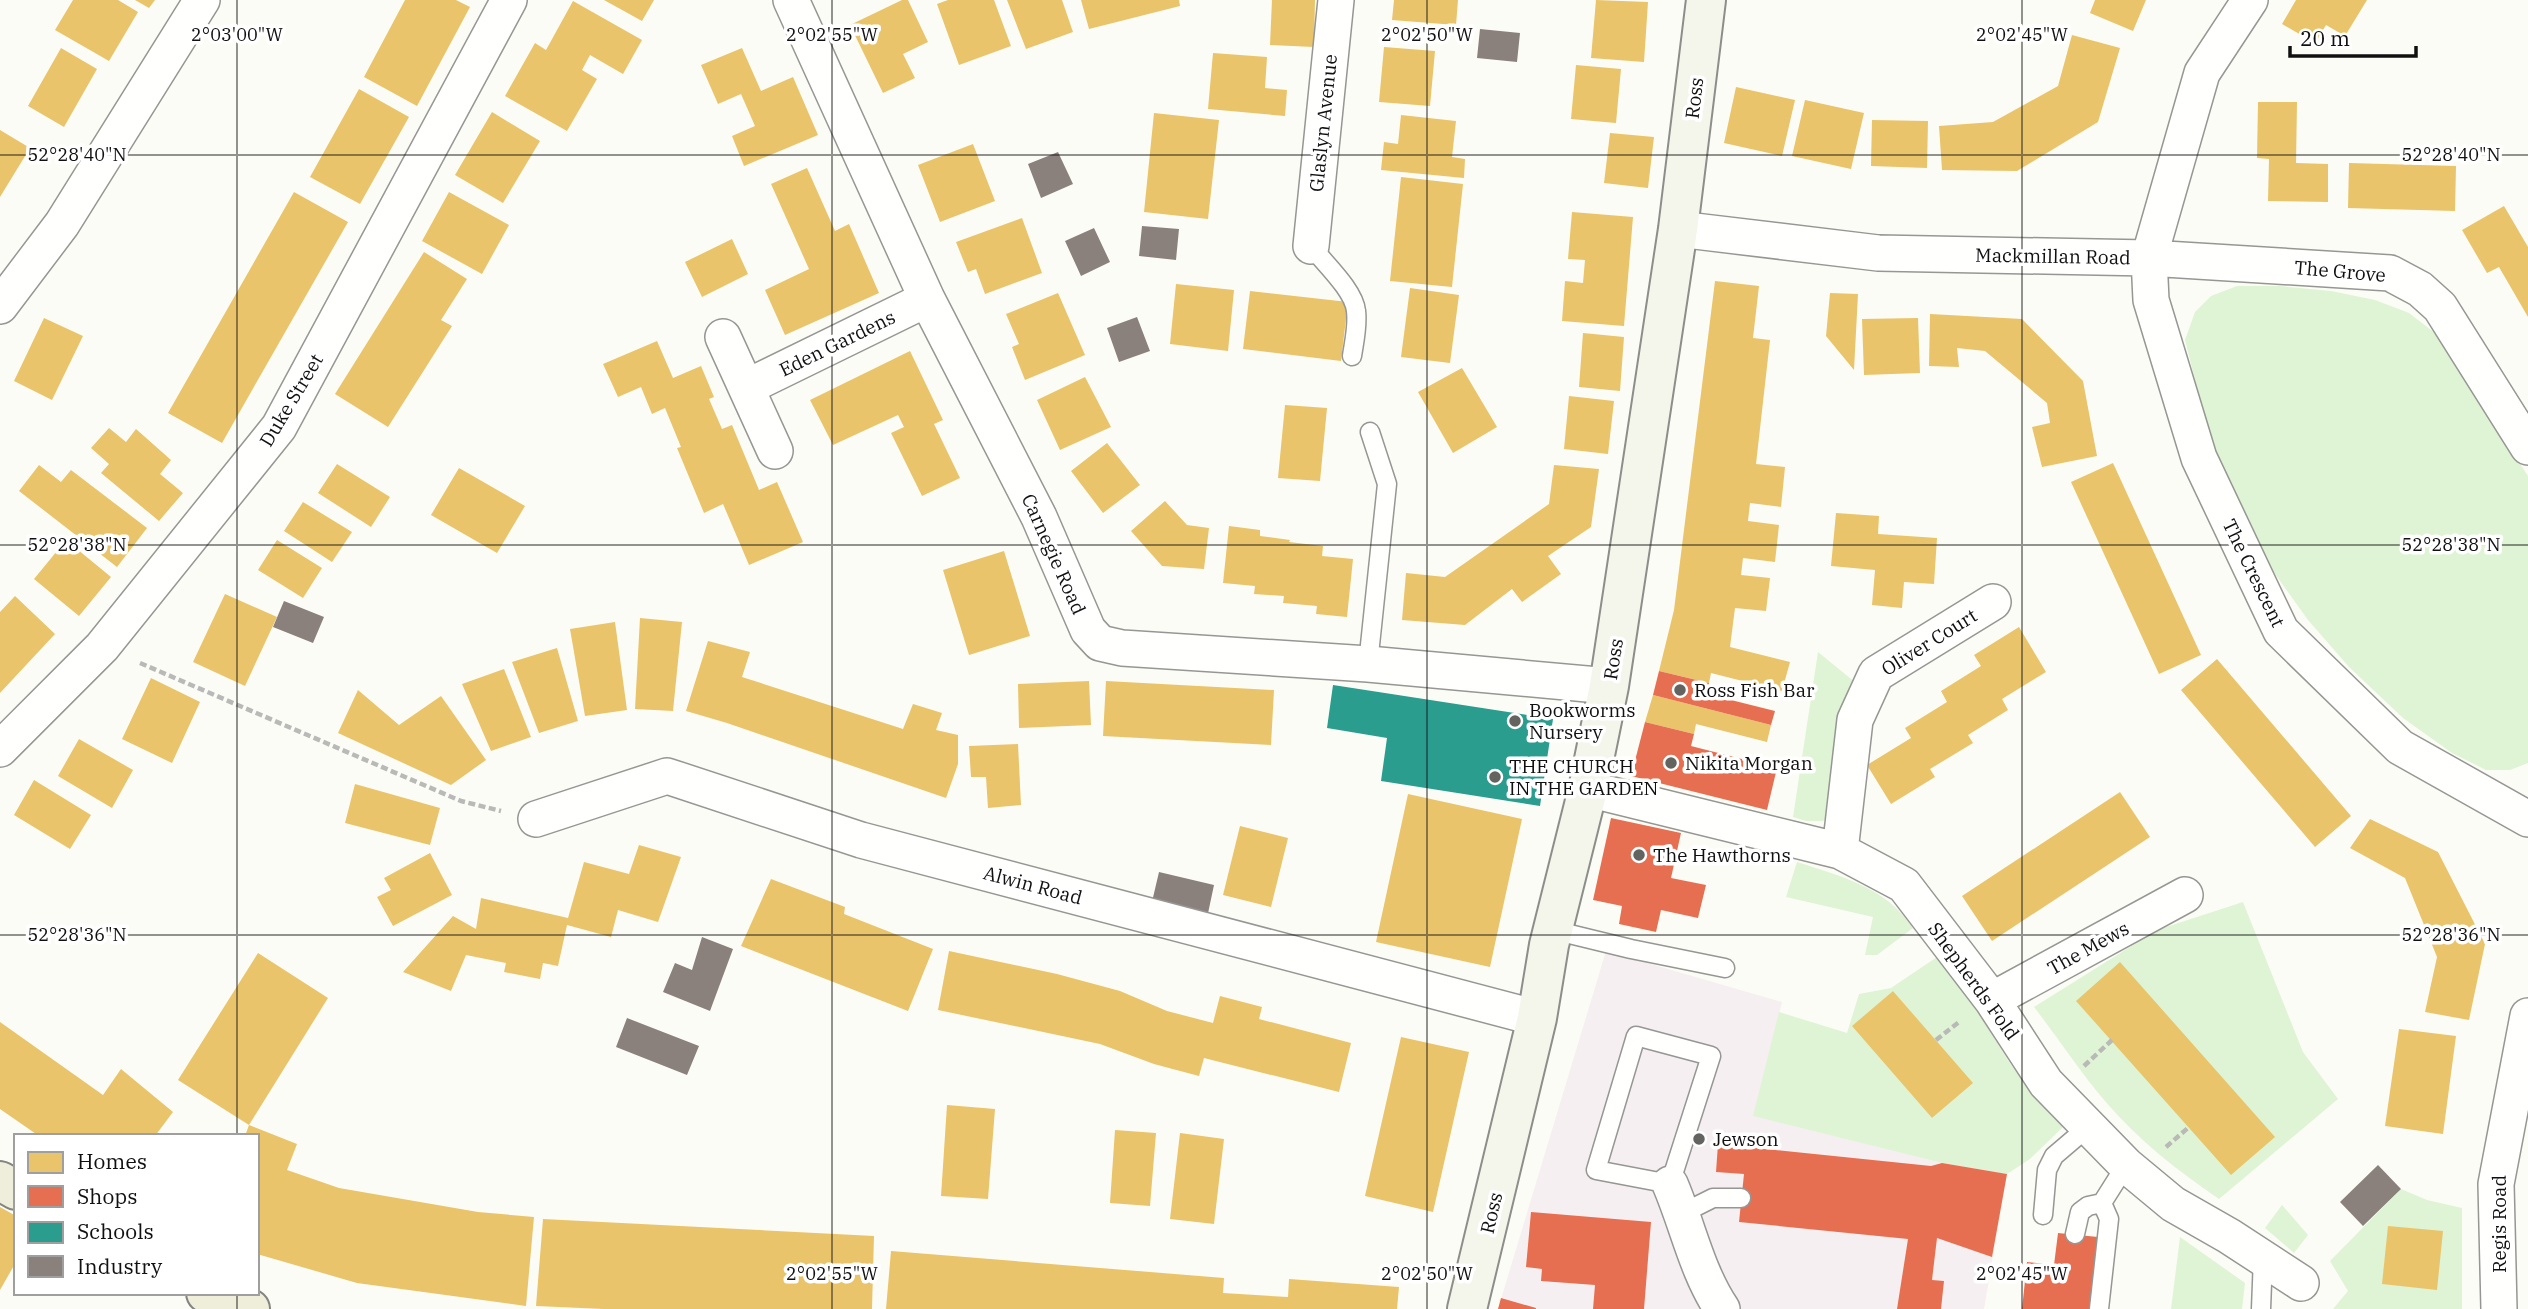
<svg xmlns="http://www.w3.org/2000/svg" width="2528" height="1309" font-family="'IBM Plex Serif',serif">
<style>
.industrial{fill:#f5eff1}
.green{fill:#def4d4;fill-rule:evenodd}
.homes{fill:#e9c46a}
.shops{fill:#e76f51}
.schools{fill:#2a9d8f}
.industry{fill:#8a817c}
.lines{fill:none;stroke-linecap:round;stroke-linejoin:round}
.lane-casing{stroke:#969694;stroke-width:21}
.street-casing{stroke:#969694;stroke-width:38}
.secondary-casing{stroke:#8d8d8a;stroke-width:42}
.primary-casing{stroke:#848481;stroke-width:42}
.path{stroke:#b9b9b8;stroke-width:4.5;stroke-dasharray:7 3.5;stroke-linecap:butt}
.lane{stroke:#fffffe;stroke-width:18}
.street{stroke:#fffffe;stroke-width:35}
.secondary{stroke:#f4f6eb;stroke-width:38}
.primary{stroke:#eeeeda;stroke-width:38}
.ticks{fill:none;stroke:#101010;stroke-width:2;stroke-opacity:0.45}
.poi-dot{fill:#636360;stroke:#fff;stroke-width:2.5}
.labels{text-anchor:middle;stroke-width:7;stroke-linejoin:round;paint-order:stroke}
.street-label{font-size:19px;fill:#101010;stroke:#fff}
.poi-label{font-size:19px;fill:#101010;stroke:#fff;text-anchor:start}
.ticks-label{font-size:18px;text-anchor:middle;fill:#101010;stroke:#fff;stroke-width:7;stroke-linejoin:round;paint-order:stroke}
</style>
<rect width="100%" height="100%" fill="#fcfcf6"/>
<path class="industrial" d="M1606,951L1782,1002L1754,1116L1942,1163L2007,1174L1984,1309H1498Z"/>
<path class="green" d="M2237,286H2279L2331,291L2375,300L2409,313L2435,333L2528,476V763L2510,770H2486L2452,753L2403,718L2349,667L2308,620L2270,567L2231,492L2206,424L2185,340L2195,312L2211,296Z
M1818,652L1856,683L1832,810L1823,821H1806L1793,817Z
M1797,862C1840,876 1886,887 1913,928L1877,955H1865L1873,917L1786,897Z
M2243,902L2303,1052L2338,1099L2219,1199C2178,1171 2138,1140 2105,1101C2080,1072 2058,1038 2034,1007L2157,930Z
M1937,957L1976,1009L2011,1065L2063,1127L2030,1159L2007,1174L1942,1163L1753,1116L1779,1012L1847,1033L1859,994L1891,988ZM1893,991L1972,1083L1932,1118L1853,1026Z
M2401,1189L2427,1200L2462,1208V1309H2333L2348,1291L2330,1261Z
M2282,1205L2308,1235L2294,1253L2265,1228Z
M2180,1237L2245,1283L2242,1309H2171Z"/>
<path class="homes" d="M73,0H118L138,12L109,61L55,30Z
M135,0H155L149,8Z
M405,0H456L470,7L417,106L364,77Z
M604,0H654L642,21Z
M902,0H908L928,42L903,54L915,78L883,93L850,25Z
M948,0H994L1011,46L959,65L937,4Z
M1007,0H1062L1073,32L1026,49Z
M1081,0H1179L1180,6L1089,29Z
M1272,0H1315L1314,47L1270,45Z
M1394,0H1458L1456,25L1392,20Z
M1596,0L1648,2L1644,62L1591,58Z
M2095,0H2146L2133,31L2090,13Z
M2296,0H2367L2345,36L2326,25L2315,43L2282,24Z
M573,1L642,40L623,74L590,55L582,70L597,79L567,131L505,96L535,43L546,50Z
M2072,35L2120,48L2098,122L2017,171L1942,170L1939,126L1993,122L2058,86Z
M1384,47L1435,51L1430,106L1379,102Z
M61,48L97,69L64,127L28,106Z
M742,48L761,91L793,77L818,135L744,166L732,136L755,126L741,94L718,104L701,65Z
M1213,53L1267,57L1265,88L1287,90L1285,116L1208,109Z
M1576,65L1621,69L1616,123L1571,119Z
M1736,87L1795,100L1782,156L1724,143Z
M359,89L409,117L360,204L310,177Z
M1805,100L1864,113L1851,169L1792,156Z
M2258,102H2297L2296,163L2328,164V202L2268,201L2269,159L2257,158Z
M492,112L540,141L503,203L455,175Z
M1154,113L1219,120L1208,219L1144,212Z
M1401,115L1456,121L1452,157L1465,159L1464,178L1381,170L1384,142L1398,144Z
M1872,120L1928,121L1927,168L1871,166Z
M0,130L30,148L0,197Z
M1610,133L1654,137L1648,188L1604,183Z
M973,144L995,201L940,222L918,165Z
M2349,163L2456,166L2455,211L2348,208Z
M807,168L835,231L849,224L879,293L785,335L765,290L809,269L771,184Z
M1401,177L1463,184L1452,287L1390,281Z
M294,192L348,222L222,443L168,413Z
M449,192L509,225L482,274L422,241Z
M2504,206L2528,247V317L2499,267L2487,273L2462,230Z
M1572,212L1633,217L1624,326L1562,321L1565,281L1583,283L1585,260L1568,259Z
M1022,218L1042,273L985,294L976,269L968,272L956,242Z
M732,239L748,274L702,297L685,262Z
M424,252L467,279L441,320L452,326L388,427L335,394Z
M1715,281L1759,286L1753,338L1770,340L1756,464L1785,467L1781,507L1750,503L1748,521L1779,525L1775,562L1743,558L1741,575L1770,578L1766,611L1735,608L1730,647L1790,662L1782,691L1711,673L1709,683L1659,671L1674,610Z
M1176,284L1234,290L1228,351L1170,344Z
M1410,288L1459,295L1450,363L1401,357Z
M1250,291L1348,302L1341,361L1243,349Z
M1058,293L1085,355L1025,380L1012,347L1019,344L1006,314Z
M1830,293L1858,294L1854,370L1826,336Z
M1930,314L2022,319L2083,381L2097,456L2042,467L2032,427L2050,423L2047,403L1985,351L1957,348L1959,367L1929,366Z
M44,318L83,336L52,400L14,381Z
M1918,318L1920,373L1864,375L1862,319Z
M1583,333L1624,337L1620,391L1579,387Z
M657,341L673,378L701,366L714,397L709,399L722,429L732,425L759,490L777,482L803,542L749,565L723,504L704,513L677,448L681,447L665,408L652,414L641,387L618,397L603,364Z
M910,351L943,420L934,424L960,478L922,496L891,433L904,427L898,415L833,445L810,400Z
M1462,368L1497,427L1453,453L1418,392Z
M1085,377L1111,427L1060,450L1037,400Z
M1569,396L1614,401L1608,454L1564,449Z
M1285,405L1327,408L1320,481L1278,478Z
M109,428L126,442L136,429L171,460L160,474L183,493L159,521L101,473L109,464L91,448Z
M1107,443L1140,485L1103,513L1071,471Z
M2113,463L2201,655L2159,674L2071,482Z
M337,464L390,497L371,527L318,493Z
M39,465L61,482L71,470L147,528L117,567L19,491Z
M1554,465L1599,469L1591,527L1548,556L1561,574L1522,602L1512,589L1465,625L1402,620L1406,573L1445,577L1549,504Z
M459,468L525,506L497,553L431,515Z
M1165,501L1187,525L1209,528L1204,569L1162,566L1131,531Z
M303,502L352,532L332,562L284,531Z
M1836,513L1879,516L1878,534L1937,538L1934,584L1904,582L1902,608L1872,605L1875,570L1831,566Z
M1229,526L1260,530V536L1290,540L1289,542L1323,546L1322,556L1353,559L1347,617L1316,614L1317,606L1283,603L1284,596L1254,594L1255,586L1223,583Z
M66,540L111,577L79,616L34,579Z
M277,540L322,568L303,598L258,570Z
M1004,551L1030,636L969,655L943,570Z
M225,594L277,617L245,686L193,662Z
M15,596L55,634L0,693V612Z
M640,618L682,622L673,711L635,709Z
M615,622L627,710L585,716L570,629Z
M2019,627L2046,672L2002,699L2008,710L1968,735L1973,743L1930,769L1935,777L1891,804L1867,765L1911,738L1905,728L1947,702L1941,691L1981,666L1974,655Z
M708,641L750,652L742,677L903,729L913,704L942,713L936,730L958,735V764L946,798L727,723L686,711Z
M557,648L578,721L539,733L512,662Z
M2217,659L2351,816L2315,847L2181,690Z
M504,669L531,737L491,751L462,684Z
M151,678L200,702L172,763L122,739Z
M1089,681L1091,725L1019,728L1018,684Z
M1106,681L1274,690L1271,745L1103,736Z
M358,690L399,725L441,696L486,760L451,785L338,733Z
M1653,695L1771,725L1767,742L1696,724L1694,734L1645,722Z
M79,739L133,770L112,808L58,776Z
M1018,744L1021,805L988,808L986,777H971L969,746Z
M34,780L91,815L70,849L14,815Z
M355,784L440,808L430,845L345,823Z
M2120,792L2150,837L1992,941L1962,896Z
M1408,794L1522,819L1490,967L1376,942Z
M2370,819L2438,852L2485,944L2469,1020L2425,1012L2437,957L2405,878L2350,848Z
M1240,826L1288,838L1271,907L1223,895Z
M639,845L681,857L658,922L618,910L611,937L567,925L558,966L543,963L540,979L504,972L506,963L466,955L451,991L403,972L453,916L476,929L481,898L568,918L584,862L629,874Z
M430,853L452,895L393,926L377,897L391,890L384,878Z
M771,879L845,907L844,914L933,949L908,1011L741,946Z
M949,951L1057,974L1120,991L1167,1011L1213,1023L1220,996L1262,1007L1259,1019L1351,1043L1339,1092L1204,1058L1199,1076L1154,1064L1100,1044L938,1010Z
M258,953L328,998L249,1125L178,1080Z
M2120,962L2275,1137L2231,1175L2076,1001Z
M1893,991L1973,1083L1932,1118L1852,1026Z
M0,1022L103,1095L121,1069L173,1112L155,1136H39L0,1109Z
M2399,1029L2456,1036L2443,1134L2385,1126Z
M1401,1037L1469,1052L1433,1212L1365,1196Z
M947,1105L995,1109L988,1199L941,1196Z
M249,1125L297,1144L287,1170L339,1188L478,1212L534,1217L526,1306L357,1283L257,1254V1136H245Z
M1115,1130L1156,1133L1150,1206L1110,1203Z
M1180,1133L1224,1139L1214,1224L1170,1219Z
M0,1207L16,1216V1262L0,1290Z
M543,1219L874,1236L872,1309H604L536,1306Z
M2388,1226L2443,1231L2437,1290L2382,1284Z
M891,1251L1224,1278L1223,1293L1288,1297L1289,1279L1399,1287L1397,1309H886Z"/>
<path class="shops" d="M1659,671L1709,683L1707,694L1775,711L1771,725L1653,695Z
M1645,722L1694,734L1691,746L1777,768L1767,810L1631,776Z
M1611,818L1681,833L1671,878L1706,885L1698,918L1661,910L1656,932L1619,924L1622,906L1593,900Z
M1718,1144L1931,1166L1942,1163L2007,1174L1992,1257L1937,1238L1932,1280L1944,1281L1941,1309H1897L1908,1239L1739,1222L1744,1174L1716,1172Z
M1531,1212L1651,1222L1644,1309H1593L1595,1285L1541,1281L1542,1269L1526,1267Z
M2058,1233L2098,1237L2091,1309H2022L2027,1262L2054,1265Z
M1501,1298L1536,1308V1309H1498Z"/>
<path class="schools" d="M1333,685L1553,719L1540,806L1381,781L1387,738L1327,728Z"/>
<path class="industry" d="M1480,29L1520,33L1517,62L1477,58Z
M1058,152L1073,184L1041,198L1028,164Z
M1142,226L1179,229L1176,260L1139,256Z
M1094,228L1110,262L1081,276L1065,241Z
M1137,317L1150,351L1119,362L1107,328Z
M284,601L324,617L313,643L273,627Z
M1159,872L1214,885L1207,918L1151,906Z
M702,937L733,949L710,1011L663,992L675,963L692,970Z
M627,1018L699,1046L687,1075L616,1047Z
M2378,1165L2401,1189L2363,1226L2340,1202Z"/>
<g class="lines">
<g class="lane-casing">
<path id="lane" d="M1311,246C1324,263 1354,290 1356,311C1358,326 1354,342 1352,356
M1368,664L1387,484L1370,432
M1553,930L1631,949L1725,968
M1636,1036L1711,1056L1670,1184L1596,1170Z
M1683,1213L1713,1198H1741
M2043,1215L2047,1170L2054,1156L2088,1127
M2075,1234L2080,1212L2088,1206L2102,1203L2126,1165
M2099,1309L2109,1219L2102,1203
M2261,1309L2263,1257"/>
</g>
<g class="street-casing">
<path id="street" d="M791,0L927,299L1039,517L1088,630L1100,643L1122,648L1368,664L1609,686
M1678,229L1878,253L2149,258L2202,73L2250,0
M1311,246L1336,0
M0,306L62,224L202,0
M723,337L775,451
M747,387L927,299
M2528,447L2440,307L2420,289L2390,273L2149,258L2151,300L2199,458L2281,631L2400,747L2528,819
M0,749L102,647L279,427L509,0
M1588,789L1840,851L1904,885L1992,1000L2046,1083L2126,1165L2173,1204L2229,1236L2301,1283
M536,819L667,776L861,840L1537,1018
M1840,851L1855,720L1876,674L1993,602
M1992,1000L2185,895
M1670,1184C1688,1226 1697,1272 1722,1309
M2499,1309L2496,1184L2528,1016"/>
</g>
<g class="secondary-casing">
<path id="secondary" d="M1467,1309L1537,1018L1549,945L1588,789L1609,686L1678,229L1706,0"/>
</g>
<g class="primary-casing">
<path id="primary" d="M0,1181L16,1190
M206,1293L250,1309"/>
</g>
<path class="path" d="M140,663L461,801L501,811
M1936,1040L1959,1022
M2084,1066L2112,1040
M2166,1147L2189,1127"/>
<use href="#lane" class="lane"/>
<use href="#street" class="street"/>
<use href="#secondary" class="secondary"/>
<use href="#primary" class="primary"/>
</g>
<path class="ticks" d="M237,0V1136M832,0V1309M1427,0V1309M2022,0V1309M0,155H2528M0,545H2528M0,935H2528M237,1293V1309"/>
<g class="poi-dot">
<circle cx="1680" cy="690" r="7"/>
<circle cx="1515" cy="721" r="7"/>
<circle cx="1671" cy="763" r="7"/>
<circle cx="1495" cy="777" r="7"/>
<circle cx="1639" cy="855" r="7"/>
<circle cx="1699" cy="1139" r="7"/>
</g>
<g class="labels">
<g class="street-label">
<text transform="translate(1694 98) rotate(-83)" y="7">Ross</text>
<text transform="translate(1323 123) rotate(-84)" y="7">Glaslyn Avenue</text>
<text transform="translate(2053 256) rotate(1)" y="7">Mackmillan Road</text>
<text transform="translate(2340 271) rotate(5)" y="7">The Grove</text>
<text transform="translate(837 343) rotate(-26)" y="7">Eden Gardens</text>
<text transform="translate(291 400) rotate(-59)" y="7">Duke Street</text>
<text transform="translate(1054 554) rotate(66)" y="7">Carnegie Road</text>
<text transform="translate(2254 573) rotate(64)" y="7">The Crescent</text>
<text transform="translate(1929 642) rotate(-32)" y="7">Oliver Court</text>
<text transform="translate(1613 659) rotate(-81)" y="7">Ross</text>
<text transform="translate(1033 885) rotate(15)" y="7">Alwin Road</text>
<text transform="translate(2088 948) rotate(-29)" y="7">The Mews</text>
<text transform="translate(1974 981) rotate(54)" y="7">Shepherds Fold</text>
<text transform="translate(1491 1213) rotate(-77)" y="7">Ross</text>
<text transform="translate(2499 1224) rotate(-90)" y="7">Regis Road</text>
</g>
<g class="poi-label">
<text x="1694" y="697">Ross Fish Bar</text>
<text x="1529" y="717">Bookworms<tspan x="1529" dy="22">Nursery</tspan></text>
<text x="1685" y="770">Nikita Morgan</text>
<text x="1509" y="773">THE CHURCH<tspan x="1509" dy="22">IN THE GARDEN</tspan></text>
<text x="1653" y="862">The Hawthorns</text>
<text x="1713" y="1146">Jewson</text>
</g>
</g>
<g class="ticks-label">
<text x="237" y="41">2°03'00"W</text>
<text x="832" y="41">2°02'55"W</text>
<text x="1427" y="41">2°02'50"W</text>
<text x="2022" y="41">2°02'45"W</text>
<text x="77" y="161">52°28'40"N</text>
<text x="2451" y="161">52°28'40"N</text>
<text x="77" y="551">52°28'38"N</text>
<text x="2451" y="551">52°28'38"N</text>
<text x="77" y="941">52°28'36"N</text>
<text x="2451" y="941">52°28'36"N</text>
<text x="832" y="1280">2°02'55"W</text>
<text x="1427" y="1280">2°02'50"W</text>
<text x="2022" y="1280">2°02'45"W</text>
</g>
<rect x="14" y="1134" width="245" height="161" fill="#ffffff" stroke="#9f9f9f" stroke-width="2"/>
<rect x="28" y="1152" width="35" height="21" fill="#e9c46a" stroke="#9f9f9f" stroke-width="2"/>
<text x="77" y="1169" font-size="21" fill="#101010">Homes</text>
<rect x="28" y="1186" width="35" height="21" fill="#e76f51" stroke="#9f9f9f" stroke-width="2"/>
<text x="77" y="1204" font-size="21" fill="#101010">Shops</text>
<rect x="28" y="1222" width="35" height="21" fill="#2a9d8f" stroke="#9f9f9f" stroke-width="2"/>
<text x="77" y="1239" font-size="21" fill="#101010">Schools</text>
<rect x="28" y="1256" width="35" height="21" fill="#8a817c" stroke="#9f9f9f" stroke-width="2"/>
<text x="77" y="1274" font-size="21" fill="#101010">Industry</text>
<path d="M2290 46v10h126v-10" fill="none" stroke="#101010" stroke-width="3.5"/>
<text x="2300" y="46" font-size="21" fill="#101010" stroke="#ffffff" stroke-width="5" paint-order="stroke">20 m</text>
</svg>
